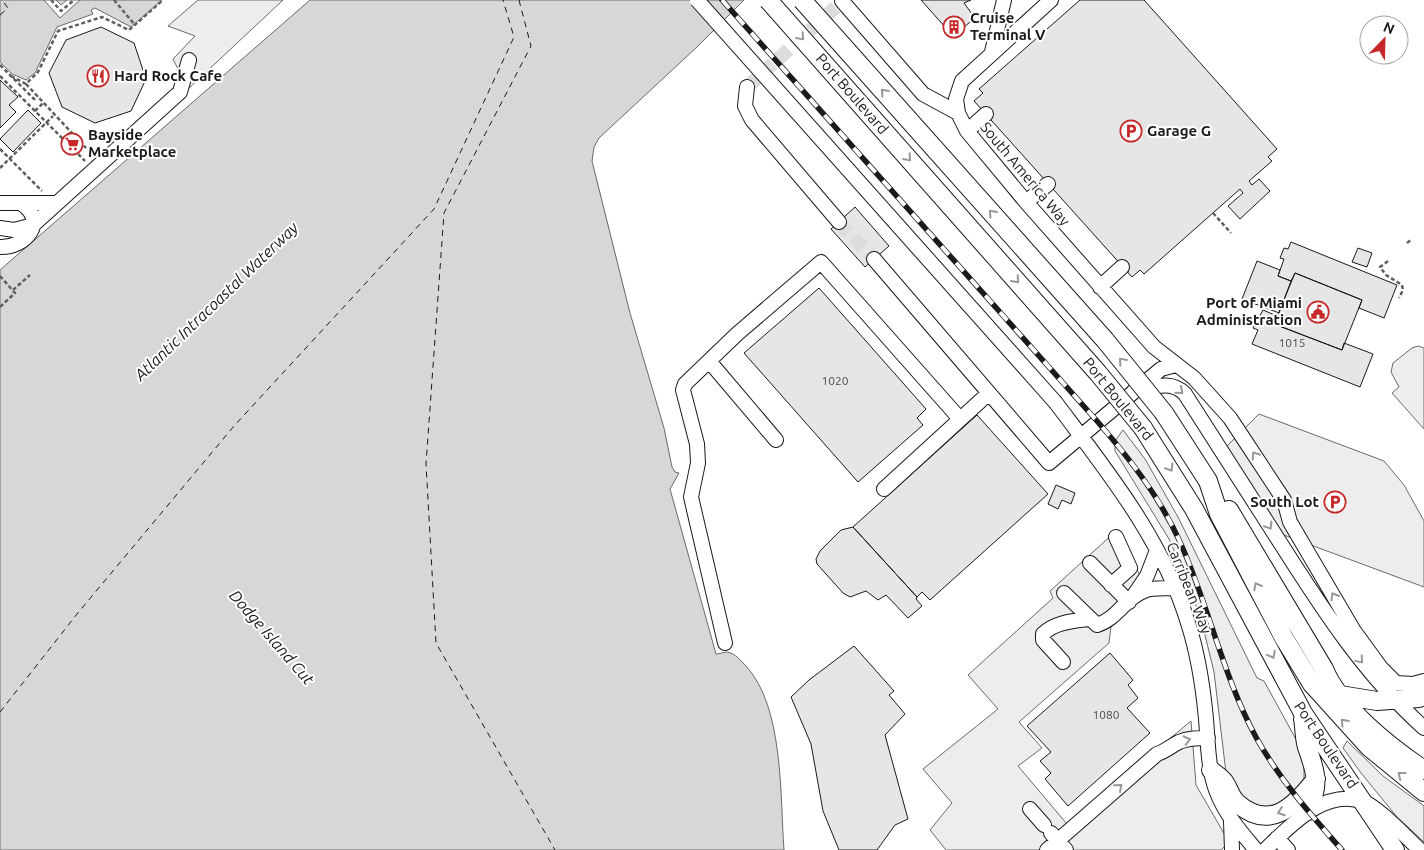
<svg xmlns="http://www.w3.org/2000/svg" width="1424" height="850" font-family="Ubuntu,sans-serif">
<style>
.built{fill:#ededed;stroke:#6a6a6a}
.water{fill:#d7d7d7;stroke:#6a6a6a}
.pier{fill:#fff;stroke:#6a6a6a}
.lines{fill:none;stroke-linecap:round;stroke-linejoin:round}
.ferry{stroke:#1a1a1a;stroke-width:1;stroke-dasharray:6 5;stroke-linecap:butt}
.building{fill:#e6e6e6;stroke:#1a1a1a}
.minor-tunnel{stroke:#ddd;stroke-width:14;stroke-dasharray:14 7;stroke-linecap:butt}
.minor-casing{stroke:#1a1a1a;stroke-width:16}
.major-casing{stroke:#1a1a1a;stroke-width:20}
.path{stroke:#5f5f5f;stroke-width:2.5;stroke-dasharray:4 2.5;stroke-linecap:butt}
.minor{stroke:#fff;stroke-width:14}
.major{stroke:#fff;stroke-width:18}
.rail-casing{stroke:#1a1a1a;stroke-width:5.5}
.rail{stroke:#fff;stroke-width:4;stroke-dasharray:11;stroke-linecap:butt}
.minor-bridge-casing{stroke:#1a1a1a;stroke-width:16;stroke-linecap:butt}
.major-bridge-casing{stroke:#1a1a1a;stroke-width:20;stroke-linecap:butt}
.minor-bridge{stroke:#fff;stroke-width:14}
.major-bridge{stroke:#fff;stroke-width:18}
.oneway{stroke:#989898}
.labels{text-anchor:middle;stroke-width:4;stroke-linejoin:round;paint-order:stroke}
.number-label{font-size:12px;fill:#4d4d4d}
.poi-label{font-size:15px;font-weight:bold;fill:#1a1a1a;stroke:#fff;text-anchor:start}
.street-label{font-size:15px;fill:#1a1a1a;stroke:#fff}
.water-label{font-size:16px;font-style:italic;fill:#1a1a1a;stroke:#fff}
</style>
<rect width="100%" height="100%" fill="#fff"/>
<path class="built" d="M198,0H283L188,89L173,59L195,36L168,26Z
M1418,346L1424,348V429L1392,393L1399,387L1391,372L1393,363L1412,348Z
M1259,414L1384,461L1404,485L1424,521V587L1273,531L1227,446Z
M1123,430L1145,459L1178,517L1257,678L1264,681L1298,743L1304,764V780L1277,811L1244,803L1226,773L1214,672L1204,631L1190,587L1169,539L1115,451V441Z
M1115,532L1147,587L1112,618L1109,643L1019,722L1042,748L1018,766L1067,824L1191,721L1196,785L1229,842L1221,850H946L930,830L952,803L923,769L998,709L968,675L1053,598L1050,591Z
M1347,741L1383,776L1424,806V842L1397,817L1361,773L1343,748Z"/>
<path class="water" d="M0,0H162L131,27L95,8L91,10L93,14L57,27L35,73L26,80L12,74L0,62Z
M310,0H744L697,47L599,138L594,147L592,161L630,313L664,428L672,467L675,472L679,473L670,489L716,654C719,654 724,652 727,652C735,653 741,661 746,666C784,707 780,797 784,850H0V270Z"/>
<path class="pier" d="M44,0H56L61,5L67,0H80L60,18Z"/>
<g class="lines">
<path class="ferry" d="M519,0L531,46L444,213L426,464L436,643L555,850
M0,15L8,8L2,0
M0,712L77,614L234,426L434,209L514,37L503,0"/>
</g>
<path class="building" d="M921,0H971L964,3L975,18L953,36Z
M1080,0H1144L1277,149L1268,157L1272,161L1249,181L1252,185L1259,179L1270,191L1240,219L1228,206L1243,193L1240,189L1144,274L1140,270L1132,277L974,101L983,93L979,89Z
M101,27L134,43L146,79L131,111L95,123L62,107L49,73L66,40Z
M0,80L18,97L9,105L16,112L0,128Z
M28,110L41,123L13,152L0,139Z
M855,207L889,246L865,267L831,229Z
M1291,242L1397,285L1384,318L1359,308L1362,300L1295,273L1291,281L1278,276L1284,259L1280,258L1284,248L1288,249Z
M1358,248L1372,253L1367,267L1352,262Z
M1257,261L1280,270L1278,276L1291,281L1279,313L1242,299Z
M1295,273L1362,300L1342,350L1274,324Z
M819,288L926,409L917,418L923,425L858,482L744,353Z
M1263,310L1277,316L1274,324L1342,350L1344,343L1373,354L1360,387L1252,344L1258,330L1253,328Z
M977,415L1048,494L930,600L922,592L917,597L853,527Z
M1056,485L1075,493L1071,504L1062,500L1058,509L1048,504Z
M853,527L917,597L916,599L922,606L908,618L886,595L878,600L866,591L850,597L843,593L817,564L816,559L820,551L841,530Z
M854,646L894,691L889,695L905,714L885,735L908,819L895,825L877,850H839L823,811L811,744L791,697L809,680Z
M1110,653L1133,680L1128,685L1138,698L1127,708L1150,733L1068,806L1045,779L1051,773L1040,761L1051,752L1027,726Z"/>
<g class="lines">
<path class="minor-tunnel" d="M747,87L836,7
M839,222L874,259"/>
<g class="minor-casing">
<path id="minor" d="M1051,0L962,81L956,99L958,113L967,131L1026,202L1154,347L1194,378L1230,418L1284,500L1290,522L1354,631L1381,668L1396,683L1413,684L1424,681
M842,1L923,94L958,113
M992,52L1004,0
M747,87L745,106L752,120L839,222
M967,131L986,114
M1026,202L1048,184
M0,203H57
M0,228L14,230L33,225L180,92L189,60
M0,247C25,248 48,222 22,204
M874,259L1049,463L1161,369L1176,365
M1100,287L1122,267
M709,361L776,440
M1134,391C1152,388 1171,379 1185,394C1217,444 1249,494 1281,544C1323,610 1365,675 1424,728
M1056,403C1107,471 1163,540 1188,623C1198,654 1203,686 1206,719C1208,743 1208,768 1216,790C1225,814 1240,831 1256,850
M884,489L989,393
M1090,563L1129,602
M1111,585L1130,568L1116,537
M1064,593L1097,625C1117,619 1125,598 1144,591C1152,587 1165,589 1175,588
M1134,595L1147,576L1157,550
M725,643L691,497L698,463L697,444L683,390L685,384L737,334L821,262L960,419
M1063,662L1043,640V634C1055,622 1073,621 1089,619
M1030,809L1044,825
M1231,821L1232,850
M1051,833L1066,850
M1277,838L1288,850
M1047,850L1157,754C1166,751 1171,746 1179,742C1188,738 1198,738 1208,738
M1265,850C1290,826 1325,787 1364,802C1378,807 1408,839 1420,850"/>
</g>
<g class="major-casing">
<path id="major" d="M1164,413L1208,481L1219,514L1229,533L1284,638L1312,684L1369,747L1424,792
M1143,428L1194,509L1303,713L1395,850
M1229,510L1324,669C1340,708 1390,747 1424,770
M1340,695L1377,701L1419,698L1424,696
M1303,719C1305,729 1304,741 1308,750C1317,775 1319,785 1308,811
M1211,770C1215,774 1222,778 1225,783C1229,789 1231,798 1237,803C1270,832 1295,806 1316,779"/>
</g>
<path class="path" d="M51,0L61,11L74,0
M114,0L135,25
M0,65L34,99L38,95
M0,76L85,161
M11,76L26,84L38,72L58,31L102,17L129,30L163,0
M26,84L86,148
M35,111L44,102
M62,140L71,132
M0,149L42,191
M0,168L53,116
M1213,213L1231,233
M1407,243L1411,240
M1388,261L1380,267L1386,275L1402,285L1403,290L1399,298
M0,276L15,293L0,307
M13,290L30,275"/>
<use href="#minor" class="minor"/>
<use href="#major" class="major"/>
<g class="rail-casing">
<path id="rail" d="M722,0L1097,421C1129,458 1160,497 1180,542C1209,606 1223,677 1257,739C1280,780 1311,815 1342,850"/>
</g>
<use href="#rail" class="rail"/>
<g class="minor-bridge-casing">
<path id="minor-bridge" d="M697,0L1056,403"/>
</g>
<g class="major-bridge-casing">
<path id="major-bridge" d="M768,0L1098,373L1143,428
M802,0L1105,340L1164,413"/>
</g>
<use href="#minor-bridge" class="minor-bridge"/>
<use href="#major-bridge" class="major-bridge"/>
</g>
<defs><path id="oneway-chevron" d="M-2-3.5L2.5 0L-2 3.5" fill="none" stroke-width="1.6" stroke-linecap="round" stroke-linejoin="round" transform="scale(1.25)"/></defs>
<g class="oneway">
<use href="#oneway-chevron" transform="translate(801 37) rotate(49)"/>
<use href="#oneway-chevron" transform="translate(884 92) rotate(-132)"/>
<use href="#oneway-chevron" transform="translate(908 158) rotate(49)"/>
<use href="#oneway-chevron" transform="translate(992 213) rotate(-132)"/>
<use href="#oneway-chevron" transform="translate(1016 280) rotate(49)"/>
<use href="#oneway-chevron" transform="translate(1122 361) rotate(-131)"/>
<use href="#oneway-chevron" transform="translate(1180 391) rotate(40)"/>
<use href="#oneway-chevron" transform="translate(1255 455) rotate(-123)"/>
<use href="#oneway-chevron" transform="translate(1170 468) rotate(58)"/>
<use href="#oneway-chevron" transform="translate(1269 526) rotate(58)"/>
<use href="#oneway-chevron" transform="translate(1257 586) rotate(-118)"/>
<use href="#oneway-chevron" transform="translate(1334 596) rotate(-120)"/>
<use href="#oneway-chevron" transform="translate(1272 655) rotate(62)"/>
<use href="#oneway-chevron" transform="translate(1360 660) rotate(50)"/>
<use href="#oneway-chevron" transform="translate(1344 722) rotate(-132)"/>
<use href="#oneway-chevron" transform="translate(1187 740) rotate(-14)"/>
<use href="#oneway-chevron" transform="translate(1401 775) rotate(-142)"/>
<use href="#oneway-chevron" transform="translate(1119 787) rotate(-41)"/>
<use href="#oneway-chevron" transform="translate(1281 812) rotate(160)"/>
</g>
<defs>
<g id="building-ring" transform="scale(1.125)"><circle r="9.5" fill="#fff" stroke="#c62828" stroke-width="1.5"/><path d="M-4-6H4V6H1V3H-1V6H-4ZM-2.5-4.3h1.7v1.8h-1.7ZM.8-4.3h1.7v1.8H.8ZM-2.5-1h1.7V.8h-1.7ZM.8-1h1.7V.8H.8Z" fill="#c62828"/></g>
<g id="restaurant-ring" transform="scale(1.125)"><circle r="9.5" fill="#fff" stroke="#c62828" stroke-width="1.5"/><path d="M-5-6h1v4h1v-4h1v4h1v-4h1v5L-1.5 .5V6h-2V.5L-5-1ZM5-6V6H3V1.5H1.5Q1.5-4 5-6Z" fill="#c62828"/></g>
<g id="parking-ring" transform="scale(1.125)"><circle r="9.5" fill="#fff" stroke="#c62828" stroke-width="1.5"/><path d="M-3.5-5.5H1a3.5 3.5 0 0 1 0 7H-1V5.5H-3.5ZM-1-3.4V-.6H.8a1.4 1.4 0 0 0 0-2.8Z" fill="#c62828"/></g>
<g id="supermarket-ring" transform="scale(1.125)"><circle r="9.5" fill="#fff" stroke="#c62828" stroke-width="1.5"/><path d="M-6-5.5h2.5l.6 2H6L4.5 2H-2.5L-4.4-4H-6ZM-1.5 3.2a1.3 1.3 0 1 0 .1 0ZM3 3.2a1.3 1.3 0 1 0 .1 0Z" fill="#c62828"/></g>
<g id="civic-ring" transform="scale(1.125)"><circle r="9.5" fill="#fff" stroke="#c62828" stroke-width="1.5"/><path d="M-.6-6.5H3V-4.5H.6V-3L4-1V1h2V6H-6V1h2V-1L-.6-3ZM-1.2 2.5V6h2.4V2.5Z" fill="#c62828"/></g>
</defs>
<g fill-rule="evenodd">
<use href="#building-ring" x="954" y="27"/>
<use href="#restaurant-ring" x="98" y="76"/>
<use href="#parking-ring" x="1131" y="131"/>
<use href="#supermarket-ring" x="72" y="144"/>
<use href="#civic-ring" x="1318" y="312"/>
<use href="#parking-ring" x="1335" y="502"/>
</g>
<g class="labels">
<g class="number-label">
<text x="1292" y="347">1015</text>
<text x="835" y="385">1020</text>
<text x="1106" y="719">1080</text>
</g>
<g class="poi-label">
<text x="970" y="23">Cruise<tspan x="970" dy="17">Terminal V</tspan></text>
<text x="114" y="81">Hard Rock Cafe</text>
<text x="1147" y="136">Garage G</text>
<text x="88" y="140">Bayside<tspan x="88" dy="17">Marketplace</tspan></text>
<text x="1302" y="308" text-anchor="end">Port of Miami<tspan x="1302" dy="17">Administration</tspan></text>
<text x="1319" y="507" text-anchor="end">South Lot</text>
</g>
<g class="street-label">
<text transform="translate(852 94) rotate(49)" y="5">Port Boulevard</text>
<text transform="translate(1025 174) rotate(50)" y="5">South America Way</text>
<text transform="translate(1118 399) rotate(51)" y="5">Port Boulevard</text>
<text transform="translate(1189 588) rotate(68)" y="5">Carribean Way</text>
<text transform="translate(1326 745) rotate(56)" y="5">Port Boulevard</text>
</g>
<g class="water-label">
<text transform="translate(216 301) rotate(-44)" y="6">Atlantic Intracoastal Waterway</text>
<text transform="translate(272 637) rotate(49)" y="6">Dodge Island Cut</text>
</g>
</g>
<g transform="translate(1384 40) rotate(23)"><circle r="24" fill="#ffffff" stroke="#a3a3a3"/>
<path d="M0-4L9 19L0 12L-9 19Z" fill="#c62828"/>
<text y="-8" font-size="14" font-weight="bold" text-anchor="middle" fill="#1a1a1a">N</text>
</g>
</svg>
